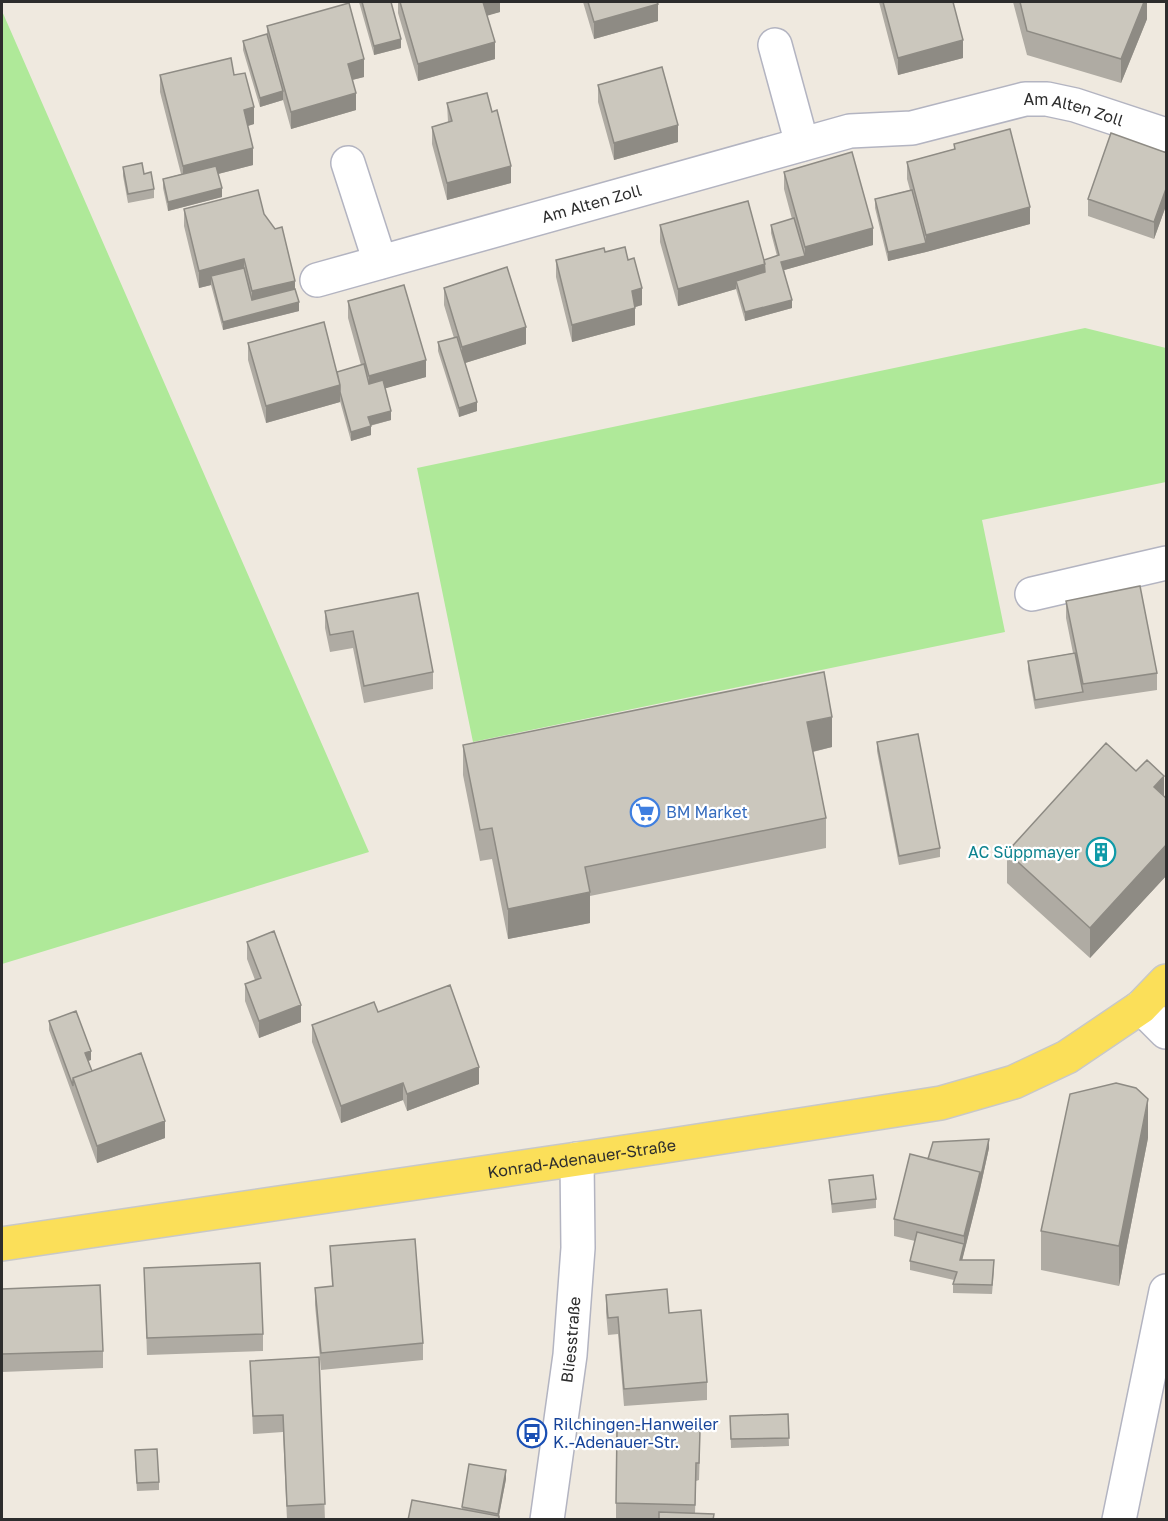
<svg xmlns="http://www.w3.org/2000/svg" width="1168" height="1521" font-family="'Golos Text',sans-serif">
<style>
.green{fill:#afe999}
.lines{fill:none;stroke-linecap:round;stroke-linejoin:round}
.minor-casing{stroke:#b3b4c1;stroke-width:36}
.major-casing{stroke:#c8c8c8;stroke-width:36}
.minor{stroke:#fff;stroke-width:33}
.major{stroke:#fbdf59;stroke-width:33}
.wall{fill:#afaba3}
.shaded-wall{fill:#8e8b84}
.building{fill:#cbc7bd;stroke:#8e8b84;stroke-width:1.5}
.labels{text-anchor:middle;stroke-width:4.5;stroke-linejoin:round;paint-order:stroke}
.street-label{font-size:16px;fill:#2d2d2d;stroke:#fff}
.shop-label{font-size:16px;fill:#366cbe;stroke:#fff;text-anchor:start}
.culture-label{font-size:16px;fill:#0d838f;stroke:#fff;text-anchor:end}
.transit-label{font-size:16px;fill:#164399;stroke:#fff;text-anchor:start}
</style>
<rect width="100%" height="100%" fill="#efe9df"/>
<path class="green" d="M2,11L369,852L2,964Z
M1085,328L1166,348V482L982,520L1005,632L473,742L417,468Z"/>
<g class="lines">
<g class="minor-casing">
<g id="minor">
<path d="M775,45L802,144"/>
<path d="M348,163L380,262"/>
<path id="s1" d="M317,280L850,131L912,128L1025,99H1047L1075,105L1166,135"/>
<path d="M1032,594L1166,563"/>
<path d="M1141,1007L1166,1032"/>
<path id="s2" d="M547,1520L570,1355L578,1248L577,1159"/>
<path d="M1119,1520L1166,1291"/>
</g>
</g>
<g class="major-casing">
<g id="major">
<path id="s3" d="M2,1244L659,1147L941,1103L1014,1082L1067,1057L1141,1007L1166,981"/>
</g>
</g>
<use href="#minor" class="minor"/>
<use href="#major" class="major"/>
</g>
<path class="wall" d="M359,2H391L401,48L374,55Z
M398,2H500V12L487,15L495,59L418,81L398,13Z
M583,2H657L658,21L594,39Z
M879,2H953L963,58L898,75Z
M1013,2H1147V19L1121,83L1027,55Z
M267,26L364,77L352,80L356,110L291,129L283,100L260,107L243,50V41L267,34Z
M160,75H234L254,124L248,126L253,165L218,174L222,197L168,211L163,188V179L181,174L160,92Z
M598,85L678,142L614,160L598,102Z
M447,103L511,183L447,200L432,144V127L448,122Z
M954,144L1030,224L926,252L888,261L875,208V199L910,190L907,179V162L954,149Z
M1167,153V203L1154,239L1088,216V199Z
M123,167L154,189V198L128,203L123,176Z
M784,172L873,245L784,270L792,308L745,321L736,289L678,306L660,242V225L764,260L777,256L771,233V225L792,219L784,189Z
M184,209L264,214L295,289L299,311L223,330L211,285L199,288L184,226Z
M605,252L628,260L642,305L635,307V325L572,342L556,277V260Z
M444,288L526,344L465,363L477,411L459,417L438,351V342L454,338L444,305Z
M348,301L426,377L385,388L391,420L370,426L371,435L351,441L340,401V402L266,423L248,360V343L337,372L361,365L348,318Z
M1066,601L1157,673V690L1083,701L1035,709L1028,670V661L1073,653L1066,618Z
M325,611L433,672V689L364,703L353,648L330,652L325,628Z
M1167,685V708H1165V691Z
M877,742L940,848V857L899,865L877,751Z
M463,745L832,747L813,752L826,818V848L590,896V923L508,939L492,859L480,861L463,775Z
M1164,797L1167,799V875L1090,958L1007,883V852Z
M247,942L301,1022L259,1038L245,1001V984L255,980L247,959Z
M378,1012L479,1084L407,1111L403,1100L341,1123L312,1042V1025Z
M49,1021L91,1060L88,1061L92,1071L165,1138L97,1163L49,1030Z
M1148,1138L1119,1286L1041,1270V1231Z
M989,1148L980,1189L962,1260L994,1269L992,1294L953,1293V1284L954,1280L910,1270V1261L915,1241L894,1236V1219L928,1159Z
M829,1180L876,1199V1208L832,1213Z
M330,1246L423,1343V1360L321,1370L315,1305V1288L332,1286Z
M144,1268L263,1334V1351L147,1355Z
M2,1289L103,1351V1368L2,1372Z
M606,1295L669,1313L707,1382V1400L624,1406L618,1334L608,1335L606,1312Z
M319,1357L325,1520H287L283,1432L253,1434L250,1361Z
M788,1414L789,1446L731,1448L730,1416Z
M700,1448L699,1480L696,1481L695,1513L714,1520H616V1503Z
M135,1459L159,1482V1490L137,1491Z
M506,1479L499,1516V1520L462,1509V1507Z"/>
<path class="shaded-wall" d="M483,2H500V12L483,17Z
M1144,2H1147V19L1121,83V59Z
M658,4V21L594,39V22Z
M401,39V48L374,55V46Z
M963,40V58L898,75V58Z
M495,42V59L418,81V64Z
M364,59V77L348,81V64Z
M283,91V100L260,107V98Z
M356,93V110L291,129V112Z
M254,107V124L244,127V110Z
M678,125V142L614,160V143Z
M253,148V165L183,183V166Z
M511,166V183L447,200V183Z
M1167,186V203L1154,239V222Z
M222,188V197L168,211V202Z
M1030,207V224L926,252L888,261V252L926,243V235Z
M873,228V245L781,271V262L805,256V247Z
M244,259V277L211,276V285L199,288V271Z
M765,264V281H736V289L678,306V289Z
M295,281V298L252,309V291Z
M642,288V305L632,308V291Z
M792,300V308L745,321V312Z
M299,302V311L223,330V322Z
M635,308V325L572,342V325Z
M526,327V344L462,364V347Z
M426,360V377L369,393V376Z
M340,385V402L266,423V406Z
M477,402V411L459,417V408Z
M391,411V420L368,426V417Z
M371,426V435L351,441V432Z
M832,717V747L807,753V722Z
M1164,776V807L1154,787Z
M1167,844V875L1090,958V928Z
M590,892V923L508,939V909Z
M301,1005V1022L259,1038V1021Z
M91,1051V1060L85,1062V1053Z
M479,1067V1084L407,1111V1094Z
M403,1083V1100L341,1123V1106Z
M1148,1099V1138L1119,1286V1246Z
M165,1121V1138L97,1163V1146Z
M989,1139V1148L980,1189L964,1253V1236Z
M964,1244V1253L960,1269V1260Z
M506,1470V1479L498,1520V1514Z"/>
<path class="building" d="M362,2H391L401,39L374,46Z
M400,2H483L495,42L418,64Z
M588,2H657L658,4L594,22Z
M883,2H953L963,40L898,58Z
M1020,2H1144L1121,59L1027,31Z
M349,3L364,59L348,64L356,93L291,112L267,26Z
M267,34L283,91L260,98L243,41Z
M231,58L234,75L245,73L254,107L244,110L253,148L183,166L160,75Z
M662,67L678,125L614,143L598,85Z
M487,93L492,112L497,110L511,166L447,183L432,127L452,121L447,103Z
M1010,129L1030,207L926,235L907,162L955,149L954,144Z
M1111,133L1167,153V186L1154,222L1088,199Z
M852,152L873,228L805,247L784,172Z
M142,163L144,174L151,172L154,189L128,194L123,167Z
M216,166L222,188L168,202L163,179Z
M258,190L264,214L275,229L282,227L295,281L252,291L244,259L199,271L184,209Z
M912,190L926,243L888,252L875,199Z
M748,201L765,264L678,289L660,225Z
M794,218L805,256L781,262L792,300L745,312L736,281L765,272L764,260L779,255L771,225Z
M625,247L628,260L634,258L642,288L632,291L635,308L572,325L556,260L604,248L605,252Z
M507,267L526,327L462,347L444,288Z
M244,268L252,300L295,289L299,302L223,322L211,276Z
M404,285L426,360L369,376L348,301Z
M324,322L340,385L266,406L248,343Z
M457,337L477,402L459,408L438,342Z
M364,364L369,384L383,380L391,411L368,417L371,426L351,432L340,392V385L337,372Z
M1140,586L1157,673L1083,684L1066,601Z
M418,593L433,672L364,686L353,631L330,635L325,611Z
M1075,653L1083,692L1035,700L1028,661Z
M824,672L832,717L807,722L826,818L585,867L590,892L508,909L492,828L480,830L463,745Z
M918,734L940,848L899,856L877,742Z
M1106,743L1136,771L1147,760L1164,776L1154,787L1167,799V844L1090,928L1007,852Z
M274,931L301,1005L259,1021L245,984L261,978L247,942Z
M450,985L479,1067L407,1094L403,1083L341,1106L312,1025L374,1002L378,1012Z
M76,1011L91,1051L85,1053L92,1071L73,1078V1086L49,1021Z
M141,1053L165,1121L97,1146L73,1078Z
M1116,1083L1136,1088L1148,1099L1119,1246L1041,1231L1070,1094Z
M989,1139L980,1180V1172L928,1159L933,1142Z
M910,1154L980,1172L964,1236L894,1219Z
M873,1175L876,1199L832,1204L829,1180Z
M917,1232L964,1244L960,1260H994L992,1285L953,1284L957,1272L910,1261Z
M415,1239L423,1343L321,1353L315,1288L333,1286L330,1246Z
M260,1263L263,1334L147,1338L144,1268Z
M100,1285L103,1351L2,1354V1289Z
M667,1289L669,1313L701,1310L707,1382L624,1389L618,1317L608,1318L606,1295Z
M319,1357L325,1504L287,1506L283,1415L253,1416L250,1361Z
M788,1414L789,1438L731,1439L730,1416Z
M617,1429L700,1431L699,1463H696L695,1505L616,1503Z
M157,1449L159,1482L137,1483L135,1450Z
M469,1464L506,1470L498,1514L462,1507Z
M412,1500L499,1516V1520H408Z
M659,1512L714,1514L713,1520H659Z"/>
<defs>
<g id="supermarket-ring" transform="scale(1.5)"><circle r="9.5" fill="#fff" stroke="#3f7fe0" stroke-width="1.5"/><path d="M-6-5.5h2.5l.6 2H6L4.5 2H-2.5L-4.4-4H-6ZM-1.5 3.2a1.3 1.3 0 1 0 .1 0ZM3 3.2a1.3 1.3 0 1 0 .1 0Z" fill="#3f7fe0"/></g>
<g id="building-ring" transform="scale(1.5)"><circle r="9.5" fill="#fff" stroke="#0f9aa8" stroke-width="1.5"/><path d="M-4-6H4V6H1V3H-1V6H-4ZM-2.5-4.3h1.7v1.8h-1.7ZM.8-4.3h1.7v1.8H.8ZM-2.5-1h1.7V.8h-1.7ZM.8-1h1.7V.8H.8Z" fill="#0f9aa8"/></g>
<g id="bus-ring" transform="scale(1.5)"><circle r="9.5" fill="#fff" stroke="#1a4fb4" stroke-width="1.5"/><path d="M-5-6H5V4H4V6H2V4H-2V6H-4V4H-5ZM-3.5-4V0h7V-4ZM-3.5 1.2v1.5H-2V1.2ZM2 1.2v1.5H3.5V1.2Z" fill="#1a4fb4"/></g>
</defs>
<g fill-rule="evenodd">
<use href="#supermarket-ring" x="645" y="812"/>
<use href="#building-ring" x="1101" y="852"/>
<use href="#bus-ring" x="532" y="1433"/>
</g>
<g class="labels">
<g class="street-label">
<text dy="6" stroke="none"><textPath href="#s1" startOffset="782">Am Alten Zoll</textPath></text>
<text dy="6" stroke="none"><textPath href="#s1" startOffset="285">Am Alten Zoll</textPath></text>
<text dy="6" stroke="none"><textPath href="#s3" startOffset="586">Konrad-Adenauer-Straße</textPath></text>
<text dy="6" stroke="none"><textPath href="#s2" startOffset="182">Bliesstraße</textPath></text>
</g>
<g class="shop-label">
<text x="666" y="818">BM Market</text>
</g>
<g class="culture-label">
<text x="1080" y="858">AC Süppmayer</text>
</g>
<g class="transit-label">
<text x="553" y="1430">Rilchingen-Hanweiler<tspan x="553" dy="18">K.-Adenauer-Str.</tspan></text>
</g>
</g>
<rect width="1168" height="1521" fill="none" stroke="#2d2d2d" stroke-width="6"/>
</svg>
